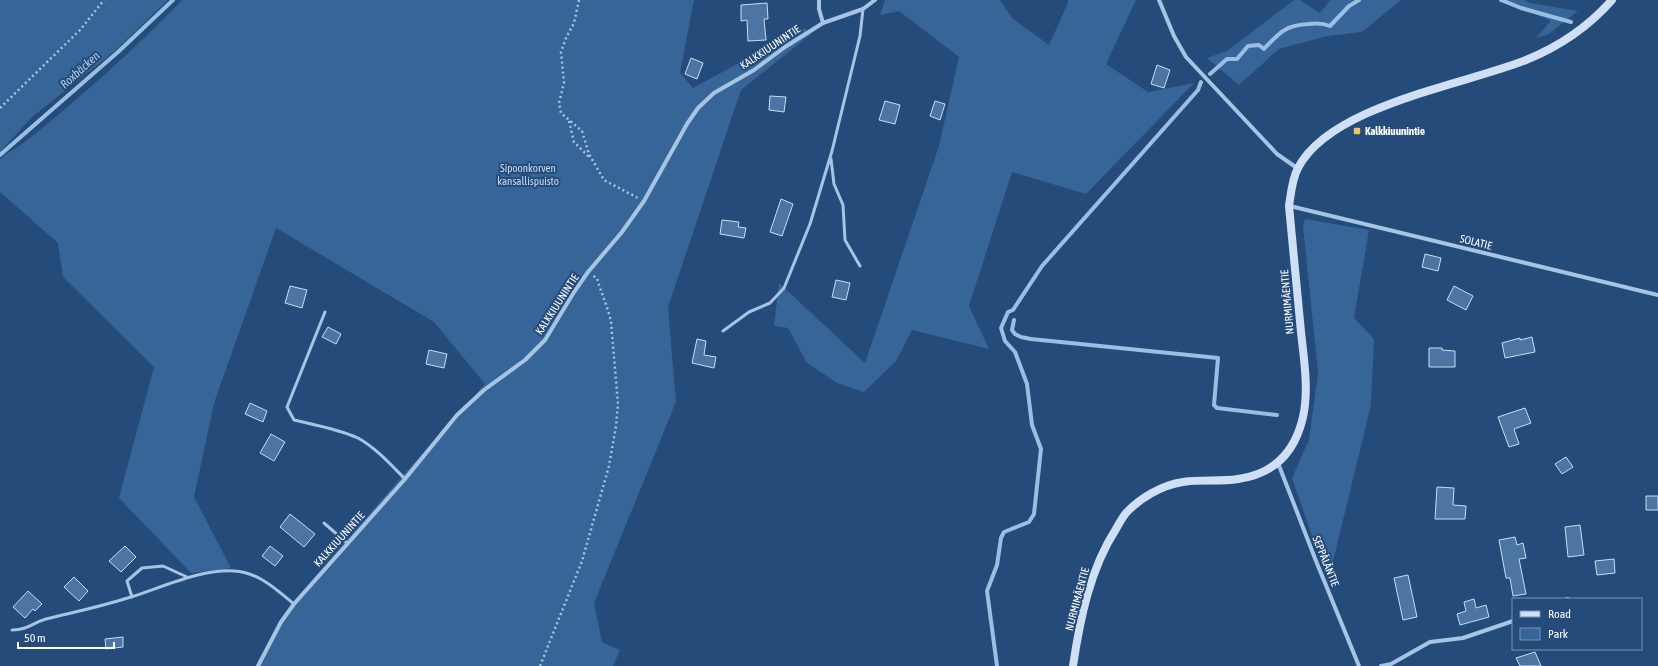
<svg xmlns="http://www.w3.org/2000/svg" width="1658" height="666" font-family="'Asap Condensed',sans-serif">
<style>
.green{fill:#376597}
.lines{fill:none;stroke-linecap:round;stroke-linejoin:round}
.stream{stroke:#9abfe5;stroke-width:4}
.building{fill:#4c75a3;stroke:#c9ddf3}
.path{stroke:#a6c4e4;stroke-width:2.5;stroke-dasharray:2 3;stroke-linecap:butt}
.lane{stroke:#a6c4e4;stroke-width:3}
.street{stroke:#a6c4e4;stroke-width:4}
.secondary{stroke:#cfe0f4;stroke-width:8}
.poi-dot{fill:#eec46a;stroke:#244b79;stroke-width:1.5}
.labels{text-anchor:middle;stroke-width:4;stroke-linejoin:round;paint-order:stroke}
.street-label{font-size:11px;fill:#fff;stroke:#244b79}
.poi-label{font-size:11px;font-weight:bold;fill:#fff;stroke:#244b79;text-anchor:start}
.park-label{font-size:11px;fill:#c9ddf3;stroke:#244b79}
.water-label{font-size:12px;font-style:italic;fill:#b1ceec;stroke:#244b79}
</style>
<rect width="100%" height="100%" fill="#244b79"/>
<path class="green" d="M0,0H168L116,50L31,118L0,152Z
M182,0H694L680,73L693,88L804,28L811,34L741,90L668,307L676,402L594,603L602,642L620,650L613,666H258L292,603L404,474L485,384L434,322L276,228L214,403L194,497L231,568L191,573L119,498L154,367L63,277L58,243L0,192V159C9,151 21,146 30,138C83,95 134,50 182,0Z
M885,0H1000L1012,18L1049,45L1067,5L1068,0H1136L1106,64L1148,92L1194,83L1086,194L1012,172L969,306L989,349L912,330L896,361L864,392L837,383L807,363L788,328L774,326L779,283L865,363L939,146L959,57L899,11L880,15Z
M1294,0H1300L1320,13L1330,0H1401L1362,32L1327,36L1279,49L1239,85L1207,58L1227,51Z
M1503,0H1524L1530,3L1578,11L1549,34L1536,38L1551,21Z
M1305,219L1369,230L1354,318L1374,339L1371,405L1328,582L1292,478L1309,440L1318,373L1303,226Z"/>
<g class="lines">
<path class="stream" d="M1501,0L1521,8L1571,22
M1210,74L1227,59H1237L1248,46L1259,45L1264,49C1279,33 1285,25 1309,24C1317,23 1323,23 1330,26L1349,6L1359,0
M0,155L118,52L173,0
M1014,320L1012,330L1015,334L1021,337L1031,339L1218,358L1214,405L1217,408L1277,415
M997,666L987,591L997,565L1001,538L1004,532L1029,522L1034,514L1041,449L1032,425L1027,384L1015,352L1005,341L1001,328L1008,312L1013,310L1042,266L1198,90L1201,82"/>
</g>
<path class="building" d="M767,3L768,19H764L766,40L748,41L747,20L741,21V5Z
M691,58L703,63L697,79L685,74Z
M1157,65L1170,70L1164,88L1151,84Z
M770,96L786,97L784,112L769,110Z
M885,101L900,105L895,124L879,120Z
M935,101L945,104L940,120L930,116Z
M781,199L793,204L782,236L770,232Z
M722,220L739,222L738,227L746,228L744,238L720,234Z
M1425,254L1441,258L1438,271L1422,267Z
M836,280L850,283L846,300L832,297Z
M290,286L307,290L302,308L285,303Z
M1454,286L1473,296L1466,310L1447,300Z
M328,327L341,334L336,344L322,337Z
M1532,337L1535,352L1505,358L1502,343L1520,338V340Z
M697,339L706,341L704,355L716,357L714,368L692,363Z
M1429,348H1442V350L1455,351V367H1429Z
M429,350L447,354L444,368L426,364Z
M250,403L267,411L263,422L245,414Z
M1525,408L1531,423L1514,429L1519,444L1509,447L1498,417Z
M271,434L285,442L274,461L260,453Z
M1566,457L1573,467L1562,474L1555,464Z
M1437,487L1454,488L1453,505L1466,506L1465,519H1435Z
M1646,496H1658V510H1646Z
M290,514L315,534L304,547L280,527Z
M1580,525L1584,555L1568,557L1565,527Z
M1515,537L1517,545L1523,543L1526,558L1519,559L1526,594L1513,596L1510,578H1506L1499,540Z
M125,546L136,557L121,572L109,561Z
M270,546L283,556L275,566L262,556Z
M1614,559L1615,573L1597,575L1595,561Z
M1408,575L1417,617L1403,620L1394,578Z
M74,577L88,591L79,601L64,587Z
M28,591L42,604L35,611L33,609L25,618L13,607Z
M1474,599L1476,608L1486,605L1489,617L1460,625L1457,614L1466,611L1464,602Z
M123,637V647L106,649L105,639Z
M1535,652L1541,666H1520L1516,658Z"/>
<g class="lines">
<path class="path" d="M579,0L574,23L566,38L561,52L564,83L559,103L561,113L582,131L589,154L604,180L638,198
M0,108L80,30L104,0
M569,121L574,142L590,158
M540,666L582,561L609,466L616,426L618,404L611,322C608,307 601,293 597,278L593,276"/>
<path class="lane" d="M831,159L834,184L843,205L845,240L860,266
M325,312L287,407L294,420C315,425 338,429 358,438C376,448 391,465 405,479
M723,331L749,312L770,303L784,288L810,224L832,151L860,36L863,9
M324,523L347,543
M132,597L127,581L142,568L163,566L187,577
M12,630C28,630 32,623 46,619C75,612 103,606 131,597C163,587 200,569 234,571C258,572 276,589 294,604"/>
<path class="street" d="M819,0V9L823,23
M1159,0L1174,36L1186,57L1277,154L1297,168
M1290,206L1658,295
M1278,463L1316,561L1359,666
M1567,599H1568
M258,666L281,622L294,604L405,479L457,415L484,390L525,360L545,340L574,292L588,272L622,232L644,201L687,124L698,108L714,93L754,70L785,47L823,23L863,9L875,0
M1381,666L1391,664L1430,642L1463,638L1513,621"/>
<path class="secondary" d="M1073,666C1080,619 1090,569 1116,529C1119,524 1122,518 1126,513C1140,498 1162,485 1183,482C1201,479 1220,482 1238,479C1274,474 1295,452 1303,417C1309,390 1304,360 1301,332C1297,290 1293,248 1289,206C1291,193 1292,179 1298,168C1331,105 1464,85 1526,60C1558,47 1589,26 1612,0"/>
</g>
<rect class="poi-dot" x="1353" y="127" width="8" height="8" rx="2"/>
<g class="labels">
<g class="street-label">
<text transform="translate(770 47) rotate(-34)" y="4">KALKKIUUNINTIE</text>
<text transform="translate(1476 242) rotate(14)" y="4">SOLATIE</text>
<text transform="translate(1287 302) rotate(-95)" y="4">NURMIMÄENTIE</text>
<text transform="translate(557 304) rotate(-57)" y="4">KALKKIUUNINTIE</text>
<text transform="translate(339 539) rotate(-48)" y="4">KALKKIUUNINTIE</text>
<text transform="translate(1326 561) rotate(68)" y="4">SEPPÄLÄNTIE</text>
<text transform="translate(1077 599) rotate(-75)" y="4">NURMIMÄENTIE</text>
</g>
<g class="poi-label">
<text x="1365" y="135">Kalkkiuunintie</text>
</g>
<g class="park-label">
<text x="528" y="172">Sipoonkorven<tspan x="528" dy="13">kansallispuisto</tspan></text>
</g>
<g class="water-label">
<text transform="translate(80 70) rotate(-42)" y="4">Roxbäcken</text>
</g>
</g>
<rect x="1512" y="598" width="130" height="52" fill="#244b79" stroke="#7c93af"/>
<rect x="1520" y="611" width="20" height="6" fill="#cfe0f4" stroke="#7c93af"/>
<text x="1548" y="618" font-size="12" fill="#ffffff">Road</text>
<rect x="1520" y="628" width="20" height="12" fill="#376597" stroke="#7c93af"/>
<text x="1548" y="638" font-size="12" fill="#ffffff">Park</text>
<path d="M18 642v6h96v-6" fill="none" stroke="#ffffff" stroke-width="2"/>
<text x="24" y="642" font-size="12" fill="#ffffff" stroke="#244b79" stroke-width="3" paint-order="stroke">50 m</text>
</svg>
